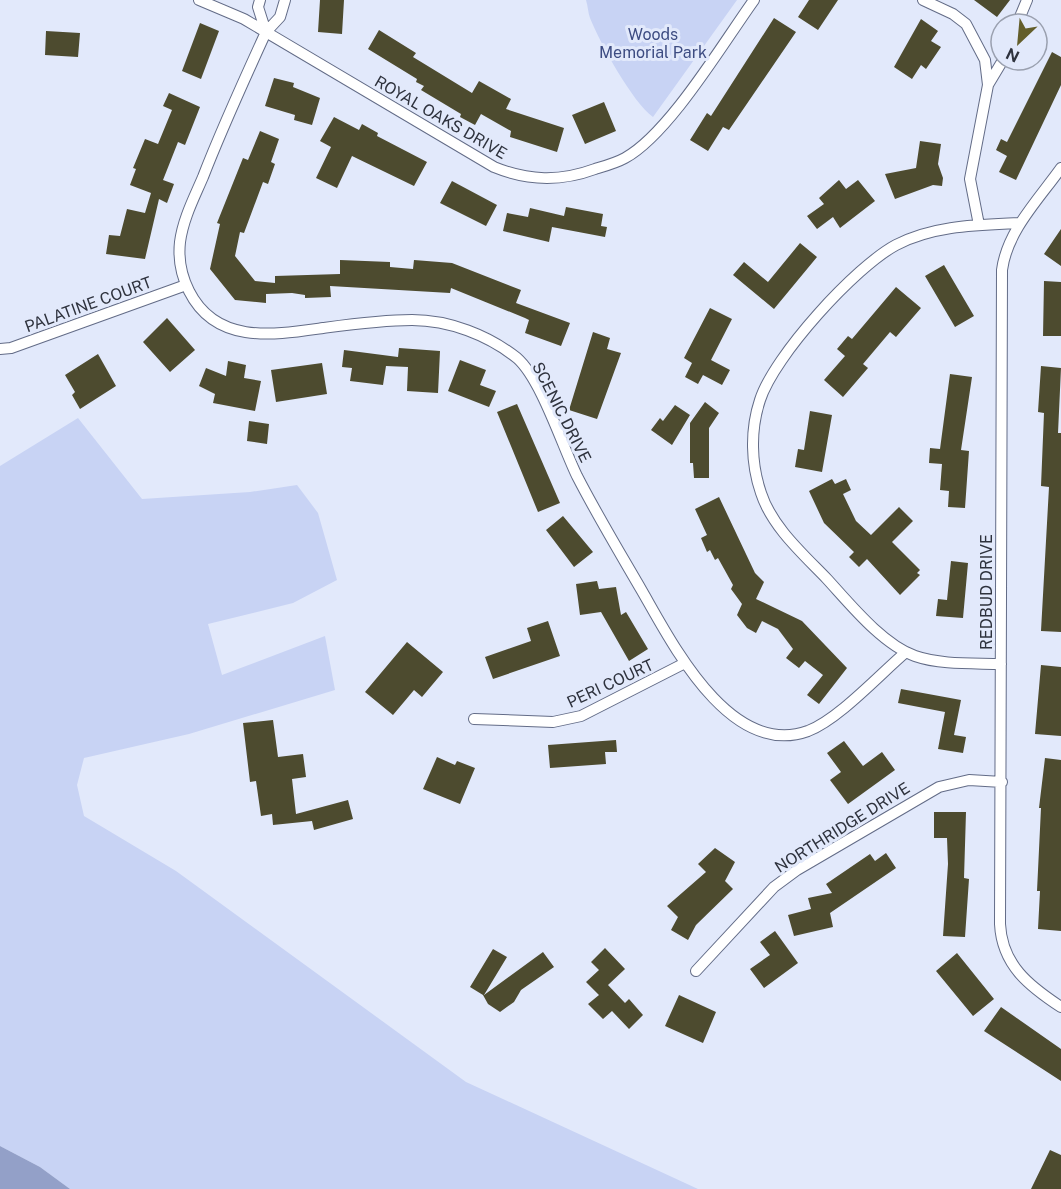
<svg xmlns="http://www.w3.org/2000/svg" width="1061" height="1189" font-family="'Public Sans',sans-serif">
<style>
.green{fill:#c8d3f4}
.water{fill:#93a0c8}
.building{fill:#4d4b2f}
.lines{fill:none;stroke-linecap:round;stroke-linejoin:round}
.minor-casing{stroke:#636c87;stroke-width:12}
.minor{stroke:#fff;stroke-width:10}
.labels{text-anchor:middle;stroke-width:6;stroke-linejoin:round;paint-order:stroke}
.park-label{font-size:16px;fill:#3d4c82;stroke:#e2e9fb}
.street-label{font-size:16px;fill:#2e323d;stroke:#e2e9fb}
</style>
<rect width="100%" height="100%" fill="#e2e9fb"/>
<path class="green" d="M586,0H737L653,117C633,103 600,43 590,18C588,13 588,6 586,0Z
M78,418L142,499L250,492L297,485L318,513L337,580L293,603L208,624L222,675L325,636L335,690L189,734L84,758L77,785L84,816L176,871L466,1082L698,1189H70L40,1167L0,1146V466Z"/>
<path class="water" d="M0,1146L40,1167L70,1189H0Z"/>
<path class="building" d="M320,0H344L342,34L318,32Z
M809,0H838L818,30L798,17Z
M974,0H1010L997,17Z
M774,18L796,32L729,130L723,127L708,151L690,140L707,113L711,116Z
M921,19L938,31L931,41L941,47L926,69L921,65L912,79L894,67Z
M200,23L219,31L201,79L182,71Z
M379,30L416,53L413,57L472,93L479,81L511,99L506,109L564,128L557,152L510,137L511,131L481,114L475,125L460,117L461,114L421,90L424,86L416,82L417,79L368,49Z
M46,31L80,33L78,57L45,55Z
M1052,52L1061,57V85L1016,180L999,172L1007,156L996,150L1001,139L1007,142Z
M274,78L294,83L293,87L320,98L312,125L294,120L295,115L265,106Z
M169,93L200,107L185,145L178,142L163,180L174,184L167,203L159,199L145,259L106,254L109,235L120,236L127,209L145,213L151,193L130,185L136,169L133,168L145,139L158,144L172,110L163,106Z
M604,102L616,131L585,144L572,115Z
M334,117L359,130L362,124L378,133L377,136L427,162L414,186L352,156L337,188L316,178L331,147L320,141Z
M260,131L279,139L271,162L275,164L268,184L263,182L244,233L240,232L235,256L255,281L275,283V276L340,274V260L390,262V267L413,269L414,260L452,263L521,290L516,303L570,323L561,346L525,333L529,320L525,318L451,288L450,293L330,286L331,297L305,298V295L292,293L266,294V303L235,300L210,269L220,224L217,223L243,158L248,160Z
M920,141L941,144L938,164L943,178L942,186L933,185L895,199L885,174L916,168Z
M839,180L846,189L858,180L875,201L840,228L833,217L817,229L807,216L824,204L819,198Z
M452,181L497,205L486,226L440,203Z
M566,207L603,214L601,226L607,227L605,237L552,227L549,242L503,231L507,213L528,217L530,208L564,216Z
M1061,229V266L1044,254Z
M800,243L817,257L774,309L733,275L744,262L768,282Z
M944,265L974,316L955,327L925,276Z
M1044,281L1061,282V336H1043Z
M896,287L921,308L896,337L890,332L863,364L868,368L843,397L824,380L845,356L837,349L848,336L852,339Z
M710,308L732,319L711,360L730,370L722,385L703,375L698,384L685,377L692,363L684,358Z
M167,318L195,350L170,372L143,342Z
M593,332L610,338L607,349L621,353L597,419L569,410Z
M399,348L440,351L438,393L407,391L408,367L386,366L383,385L350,381L352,368L342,367L344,350L398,357Z
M98,354L116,386L80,409L72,395L75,392L65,375Z
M460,360L486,370L480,385L496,391L489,407L448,391Z
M228,361L246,365L244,378L261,381L255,411L213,403L215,394L199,386L206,368L226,376Z
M322,363L327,394L276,402L271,370Z
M1041,366L1061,368L1058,433H1061V632L1041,631L1049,487L1041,486L1044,413L1038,412Z
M950,374L972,377L961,450L969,451L965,508L948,507L949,491L940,490L942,464L929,463L930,448L940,449Z
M705,402L719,413L709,428V478H694L693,463H690V423Z
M517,404L560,503L538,512L497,412Z
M675,405L690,415L672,445L651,430L660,418L663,421Z
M810,411L832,415L822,472L795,467L798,449L804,450Z
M249,421L269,424L267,444L247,441Z
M832,479L835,484L846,479L851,490L843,494L856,521L871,535L899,507L913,521L892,542L920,570L917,573L920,575L900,595L867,559L859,567L849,557L854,552L824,523L809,491Z
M719,497L755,573L764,582L756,599L802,621L847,668L819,704L807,695L823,675L805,661L799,668L786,658L793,649L778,629L762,621L756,633L747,628L737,615L742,604L731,589L733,585L718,558L715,560L710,550L707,552L701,538L707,535L695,509Z
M563,516L593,552L574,567L546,530Z
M951,561L968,563L963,618L936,616L938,599L947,600Z
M597,581L599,589L616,587L621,615L626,612L648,649L629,661L601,612L580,615L576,584Z
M548,621L560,656L493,679L485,657L531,641L527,628Z
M407,642L443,672L422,697L414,690L393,715L365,692Z
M1041,665L1061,667V736L1035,734Z
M901,689L961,700L954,735L966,737L963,753L938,749L945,712L898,703Z
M273,720L278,757L303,754L306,777L292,779L296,814L348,800L353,819L314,830L312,821L273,825L272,814L261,816L256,781L250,782L243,723Z
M616,740L617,752H605L606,764L550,768L548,745Z
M844,741L863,766L882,752L895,770L848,804L830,780L841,772L827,753Z
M437,757L455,765L457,761L475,768L460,804L423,789Z
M1045,758L1061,760V931L1038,929L1040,891H1037L1041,808H1039Z
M934,812H966L964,878L969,879L965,937L943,936L948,864L947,838H934Z
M715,848L735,862L725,881L733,889L696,925L688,940L671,930L678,917L667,906L706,872L698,864Z
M886,853L896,868L830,913L833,927L794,936L788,915L811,909L808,898L832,893L826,884L870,854L875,861Z
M775,931L798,963L764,988L750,969L770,955L760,942Z
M605,948L625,969L608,985L625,1003L629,999L643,1015L629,1029L612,1011L603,1019L588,1004L599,995L586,982L599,970L591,962Z
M493,949L507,957L484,995L543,952L554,967L521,990L514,1002L500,1012L488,1004L483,995L470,987Z
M957,953L994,999L973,1016L936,971Z
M679,995L716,1012L703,1043L665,1026Z
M1001,1007L1061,1049V1081L984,1031Z
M1050,1150L1061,1155V1189H1031Z"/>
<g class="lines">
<g class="minor-casing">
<path id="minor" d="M199,0L244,19L494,167C528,181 560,182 595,169C605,166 616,163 625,158C669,134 723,43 754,0
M260,0L258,7L266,32L280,17L285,0
M923,0L953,14L966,24L985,60L988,85L970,179L979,225
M1017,24L1027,0
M266,32C244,80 222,128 203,177C194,198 183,219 180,242C178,260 181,275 189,291C216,345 274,335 323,328C353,324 382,320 412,320C449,320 488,335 517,358C541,379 562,445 577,476C597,515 620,553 642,591C672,643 730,759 808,731C839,719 880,674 906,652
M988,85L1003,60
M1061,168C1039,199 1007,231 1002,270L1000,924C1002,965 1029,986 1061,1007
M0,349L11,348L186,285
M1001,664C973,663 941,665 915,656C882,644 850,604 827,579C803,554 772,527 761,493C751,464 750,430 760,400C774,356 855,267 896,245C934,225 979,225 1020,223
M474,719L553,722L581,716L685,663
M696,971L774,887L797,870L939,787L969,780L1002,782"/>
</g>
<use href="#minor" class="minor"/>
</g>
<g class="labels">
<g class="park-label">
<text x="653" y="40">Woods<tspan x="653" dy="18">Memorial Park</tspan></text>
</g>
<g class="street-label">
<text transform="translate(441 117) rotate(30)" y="6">ROYAL OAKS DRIVE</text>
<text transform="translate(88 304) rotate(-20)" y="6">PALATINE COURT</text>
<text transform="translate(562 412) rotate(63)" y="6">SCENIC DRIVE</text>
<text transform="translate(986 592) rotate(-90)" y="6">REDBUD DRIVE</text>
<text transform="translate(610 683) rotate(-25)" y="6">PERI COURT</text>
<text transform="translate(842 827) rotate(-32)" y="6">NORTHRIDGE DRIVE</text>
</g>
</g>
<g transform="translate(1019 42) rotate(206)"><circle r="28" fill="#e2e9fb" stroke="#9aa0af" stroke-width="1.5"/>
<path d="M0-4.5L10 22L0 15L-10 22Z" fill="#635e2b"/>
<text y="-9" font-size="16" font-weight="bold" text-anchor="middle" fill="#2e323d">N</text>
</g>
</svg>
